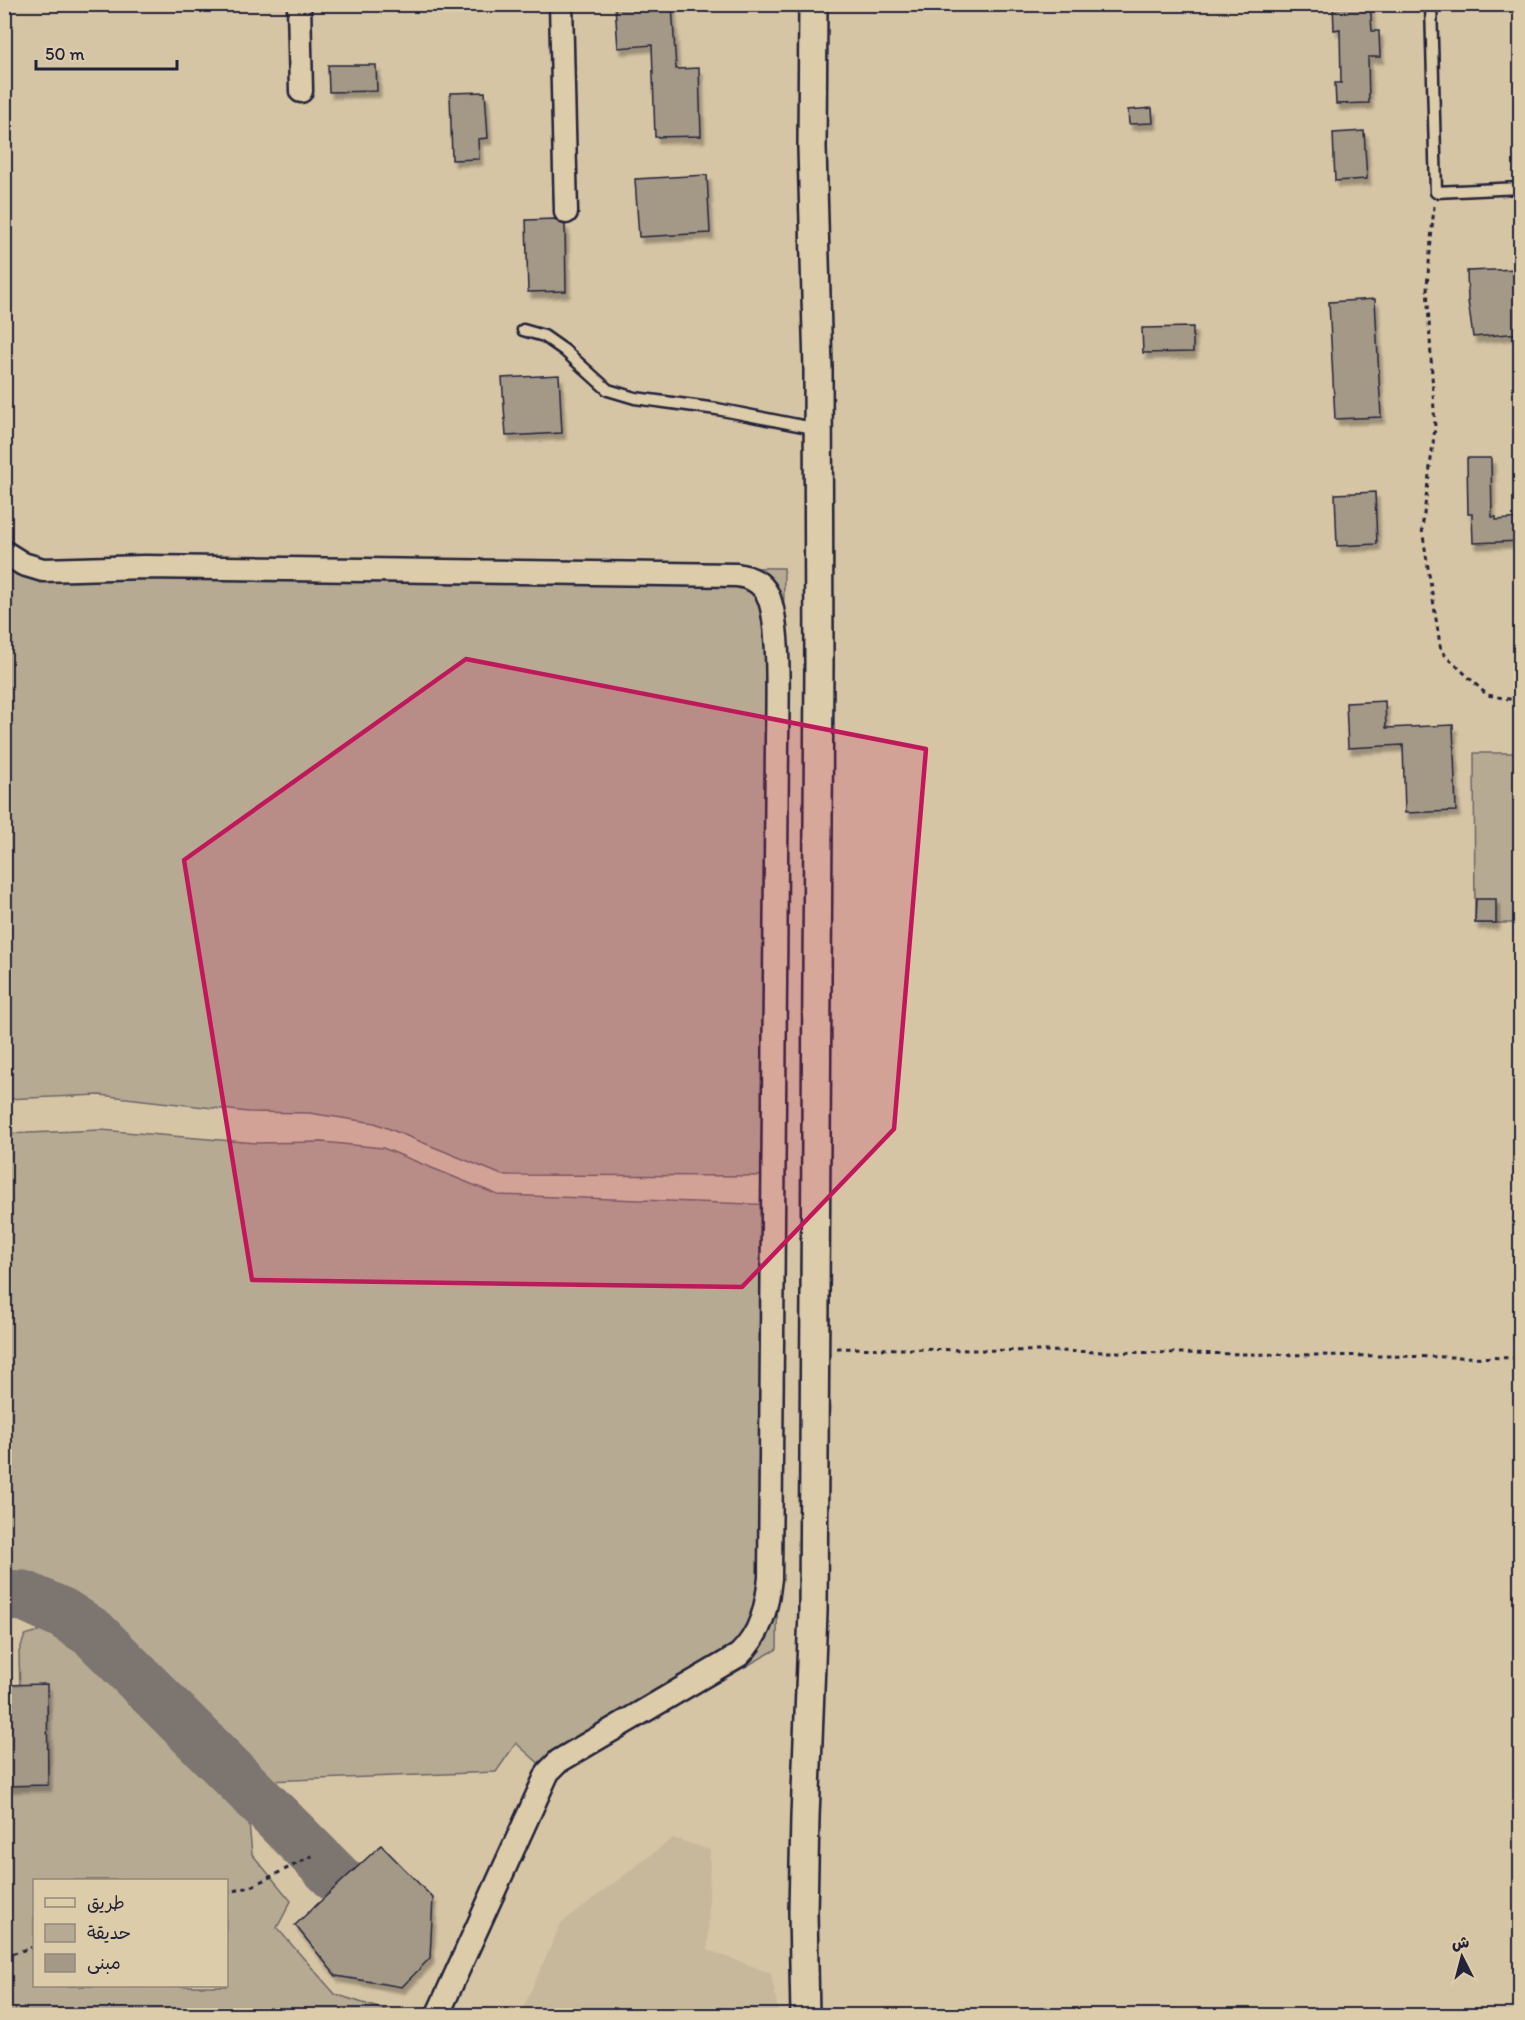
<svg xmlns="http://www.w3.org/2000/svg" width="1525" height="2020" font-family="Itim,'Playpen Sans Arabic',sans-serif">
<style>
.built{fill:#c7b89c}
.green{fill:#b7aa93;stroke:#6c6667;stroke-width:1.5;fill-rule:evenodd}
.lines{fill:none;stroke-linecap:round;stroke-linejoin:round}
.taxiway{stroke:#7c7470;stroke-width:51}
.building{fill:#a49887;stroke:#22223b;stroke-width:1.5;filter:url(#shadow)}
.service-casing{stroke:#22223b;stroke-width:15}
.minor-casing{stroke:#22223b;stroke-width:27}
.tertiary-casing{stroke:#22223b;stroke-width:32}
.path{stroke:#22223b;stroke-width:3;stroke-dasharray:4.5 4.5;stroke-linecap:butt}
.service{stroke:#ddcca9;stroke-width:10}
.minor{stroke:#ddcca9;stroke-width:22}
.tertiary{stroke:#ddcca9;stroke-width:27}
.marked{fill:#c2185b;fill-opacity:0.2;stroke:#c2185b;stroke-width:4.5;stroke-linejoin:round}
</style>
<defs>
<filter id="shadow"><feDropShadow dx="3.5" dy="6" stdDeviation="1.5" flood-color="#0004"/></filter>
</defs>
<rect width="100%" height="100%" fill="#d6c5a5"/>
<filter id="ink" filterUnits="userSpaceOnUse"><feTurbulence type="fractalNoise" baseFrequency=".0167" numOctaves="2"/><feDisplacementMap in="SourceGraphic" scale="12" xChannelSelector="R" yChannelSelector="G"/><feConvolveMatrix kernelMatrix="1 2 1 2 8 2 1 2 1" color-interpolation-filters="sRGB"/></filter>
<g filter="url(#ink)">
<path class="built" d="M673,1838L710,1850L708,1950L771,1973L779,2015H534L524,2006L561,1923Z"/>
<path class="green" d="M4,543L39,563L784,568L780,1176L502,1175L375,1123L309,1113L248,1112L100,1095L5,1099Z
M1474,753H1520V923H1475Z
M101,1130L256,1143L322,1142L383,1148L498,1195L781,1205L777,1649L552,1775L516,1743L496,1772L267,1781L106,1623L47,1582L5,1581L4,1134Z
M51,1627L82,1646L248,1813L252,1854L291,1901L277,1928L335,1994L400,2015L5,2016V1693H20L19,1652L25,1635ZM34,1880H226V1986H34Z"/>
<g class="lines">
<path class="taxiway" d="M4,1595L24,1596L62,1613L93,1633L341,1882"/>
</g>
<path class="building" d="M633,4H672L676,69L699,68L701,136L655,137L652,45L618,48L615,6Z
M1333,4H1370L1372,31H1379L1380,57H1368L1369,103L1336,104L1335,83H1341L1340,29L1334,30Z
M328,65H376L377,91L329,92Z
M485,92L488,138L478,139L479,159L452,160L450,93Z
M1152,108L1153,123L1129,124L1128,110Z
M1364,131L1367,179L1335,181L1333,133Z
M707,175L710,233L639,237L635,179Z
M555,219L565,225L566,291L528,292L526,220Z
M1520,269L1521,333L1473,337L1468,301L1467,271Z
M1375,299L1381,417L1335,419L1329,302Z
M1193,327V352L1143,353L1142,328Z
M559,375L562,433L506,436L502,378Z
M1467,458H1491L1492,517H1496V520L1521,518V541L1473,543L1472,514H1468Z
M1375,492L1377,544L1337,546L1335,494Z
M1385,701L1386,728L1453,725L1456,811L1405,813L1403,745L1348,748L1346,703Z
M1476,899H1496V923H1475Z
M47,1684L48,1785L4,1786V1685Z
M381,1845L433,1898L430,1958L402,1987L336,1976L295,1925Z"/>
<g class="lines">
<g class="service-casing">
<path id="service" d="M1431,4L1436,192L1520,188
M523,330L544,336L564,350L608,390L635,398L717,409L818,429"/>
</g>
<g class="minor-casing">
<path id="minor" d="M299,4L301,91
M561,4L566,212
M4,552L23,564L43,570L144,567L737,575C749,577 759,581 765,590C782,614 777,711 777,743L770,1578C767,1607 761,1634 739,1655L559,1761L548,1772L437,2016"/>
</g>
<g class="tertiary-casing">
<path id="tertiary" d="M805,2016L803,1912L805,1817L813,1612L819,664L818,369L812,148L813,4"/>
</g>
<path class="path" d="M1434,206L1427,286L1435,428L1422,529L1441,651L1487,695L1520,701
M837,1348L1520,1358
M226,1893L250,1887L314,1855
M4,1956L34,1947"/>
<use href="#service" class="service"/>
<use href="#minor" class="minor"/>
<use href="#tertiary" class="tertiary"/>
</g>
</g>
<path class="marked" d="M466,659L926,749L894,1129L742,1287L252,1280L184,860Z"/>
<rect width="1525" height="2020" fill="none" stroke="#ddcca9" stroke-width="24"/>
<rect x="12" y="12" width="1501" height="1996" fill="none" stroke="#22223b" stroke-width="2" filter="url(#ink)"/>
<rect x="33" y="1879" width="195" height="108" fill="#ddcca9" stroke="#92887d" stroke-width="1.5"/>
<rect x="45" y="1898" width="30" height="9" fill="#ddcca9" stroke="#92887d" stroke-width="1.5"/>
<text x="87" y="1909" font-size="18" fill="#22223b">طريق</text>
<rect x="45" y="1924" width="30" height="18" fill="#b7aa93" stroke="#92887d" stroke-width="1.5"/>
<text x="87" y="1939" font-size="18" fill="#22223b">حديقة</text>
<rect x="45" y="1954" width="30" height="18" fill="#a49887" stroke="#92887d" stroke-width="1.5"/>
<text x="87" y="1969" font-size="18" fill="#22223b">مبنى</text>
<g transform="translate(1462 1957) rotate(354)" stroke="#ddcca9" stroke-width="4.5" paint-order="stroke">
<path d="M0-4.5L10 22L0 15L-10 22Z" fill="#22223b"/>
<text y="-9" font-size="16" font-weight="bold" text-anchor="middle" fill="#22223b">ش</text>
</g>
<path d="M36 60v9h141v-9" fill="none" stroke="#22223b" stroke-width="3"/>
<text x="45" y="60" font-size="18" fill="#22223b" stroke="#ddcca9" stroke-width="4.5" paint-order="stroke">50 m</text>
</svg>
